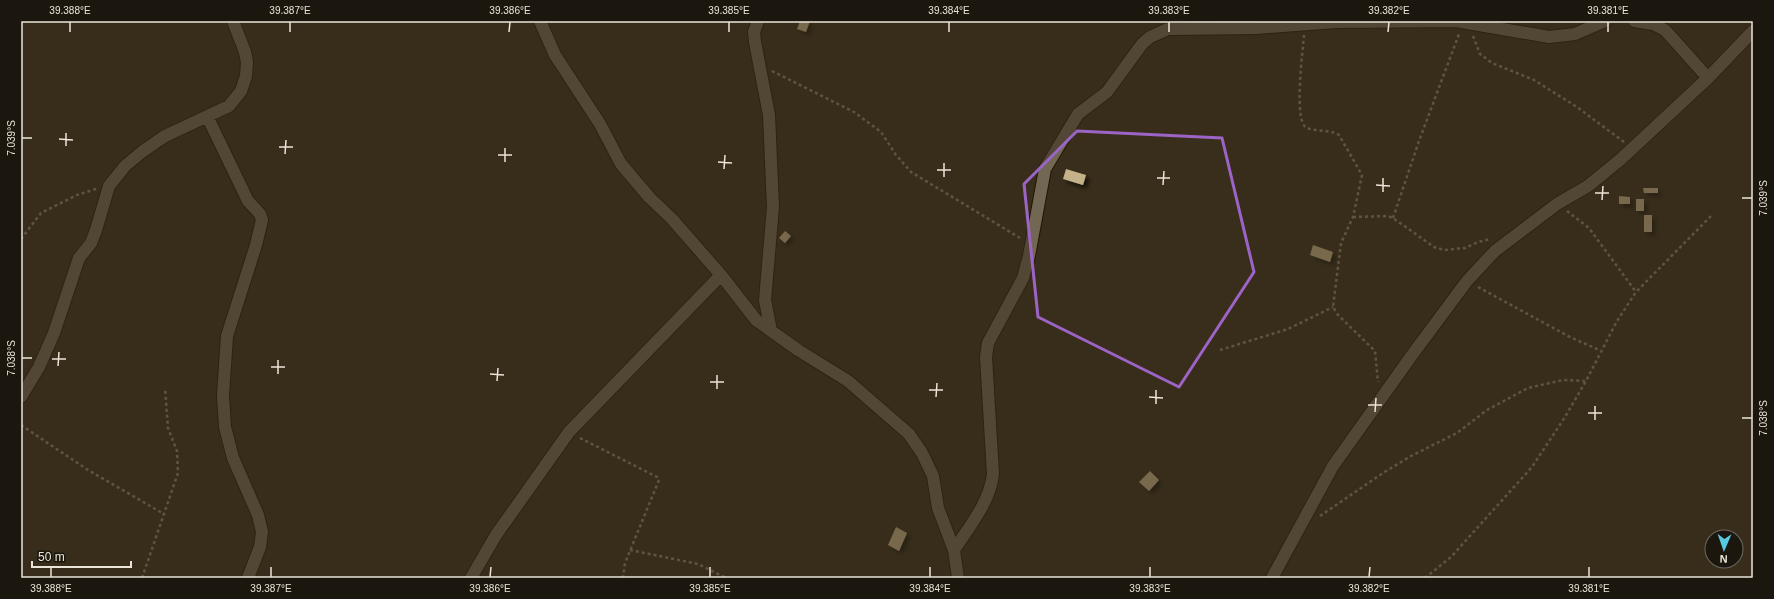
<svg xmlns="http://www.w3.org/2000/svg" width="1774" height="599" font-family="Helvetica,sans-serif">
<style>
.building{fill:#c5b28b;filter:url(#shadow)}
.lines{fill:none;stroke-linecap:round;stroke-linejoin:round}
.minor-casing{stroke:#1f1604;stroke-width:14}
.path{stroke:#8b8373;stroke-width:2.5;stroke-dasharray:3 3;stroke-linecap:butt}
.minor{stroke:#716752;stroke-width:12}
.marked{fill:none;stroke:#9d64c7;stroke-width:3;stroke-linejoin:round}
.ticks{fill:none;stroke:#ebe5d9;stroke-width:1.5}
.neatline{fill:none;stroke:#ebe5d9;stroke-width:1.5}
.ticks-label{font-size:10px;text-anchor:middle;fill:#ebe5d9}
</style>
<defs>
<filter id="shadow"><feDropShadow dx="3.5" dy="3.5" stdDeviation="2" flood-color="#0009"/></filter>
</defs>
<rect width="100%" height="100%" fill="#382e1b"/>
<path class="building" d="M800,21H810L806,32L797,29Z
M1066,169L1086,175L1083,185L1063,179Z
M1643,188H1658V193H1644Z
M1619,196L1630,197V204H1619Z
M1636,199H1644V211H1636Z
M1644,215H1652V232H1644Z
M785,231L791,236L785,243L779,238Z
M1313,245L1333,252L1330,262L1310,255Z
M1150,471L1159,480L1149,491L1139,482Z
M896,527L907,533L899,551L888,545Z"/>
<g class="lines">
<g class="minor-casing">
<path id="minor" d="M540,21L555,55L600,124L621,164L649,197L672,219L721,275L756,320L798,350L848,381L909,434L922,453L933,476L938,508L954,550L958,578
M758,21L754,32L755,42L769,115L773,207L765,300L771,331
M1634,21L1653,24L1665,30L1708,78
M207,116L248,201L260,214L262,220L256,245L227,336L223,395L225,427L233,458L258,515L262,532L260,547L248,578
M21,397L39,367L54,333L79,258L91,243L96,230L109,186L125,166L143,151L165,136L229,106L241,91L246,76L247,62L245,52L233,21
M954,550C969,527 990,502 993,474L986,357L988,343L1023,278L1029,256L1045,169L1078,114L1107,92L1142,44L1150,37L1168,29L1256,28L1336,22L1456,21L1549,37L1575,34L1605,21
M471,578L496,535L569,432L721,275
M1272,578L1333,466L1412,355L1467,281L1495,251L1557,204L1588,186L1621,159L1708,78L1753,31"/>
</g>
<path class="path" d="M1304,35C1303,50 1293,123 1307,128C1318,132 1329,129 1339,135L1362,175L1353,217L1341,243L1333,307L1338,315L1375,351L1378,382
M1473,36L1480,54L1492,63L1534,80L1577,107L1624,142
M772,71L854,112L881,132L896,155L911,172L1020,238
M1567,211L1589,228L1636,292
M1353,217L1388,216L1393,218L1434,247L1444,250L1465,248L1478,242L1490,239
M1393,218L1419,141L1459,34
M21,239L41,213L77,195L96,189
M1478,287L1568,336L1601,351
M1220,350L1288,329L1333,307
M21,425L88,470L164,514
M580,438L657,477L659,480L625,563L623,578
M1320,516L1383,473L1411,456L1457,433L1487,410L1528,388L1563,380L1585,381
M630,550L698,564L726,578
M142,578L178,473L177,451L168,428L165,388
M1425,578L1451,557L1532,467L1565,417L1586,381L1617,321L1636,292L1712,215"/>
<use href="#minor" class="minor"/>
</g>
<path d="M0 0H1774V599H0ZM1077,131L1222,138L1254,272L1179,387L1038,317L1024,184Z" fill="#382e1b" fill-opacity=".55" fill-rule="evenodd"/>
<path class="marked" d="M1077,131L1222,138L1254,272L1179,387L1038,317L1024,184Z"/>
<path class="ticks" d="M70,32V22M290,32V22M509,32L510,22M729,32V22M949,32V22M1169,32V22M1388,32L1389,22M1608,32V22M22,138H32M59,139L73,140M66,146V133M279,147H293M285,154L286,140M498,155H512M505,162V148M718,162L732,163M724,169L725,155M937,170H951M944,177V163M1157,178H1170M1163,185L1164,171M1376,185L1390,186M1383,192V178M1595,193H1609M1742,198H1752M1602,200L1603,186M22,358H32M52,359H66M58,366L59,352M271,367H285M278,374V360M490,374L504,375M497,381L498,368M710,382H724M717,389V375M929,390H943M936,397L937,383M1149,397L1163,398M1156,404V390M1368,405H1382M1375,412L1376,398M1588,413H1602M1742,418H1752M1595,420V406M51,577V567M271,577V567M490,577L491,567M710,577V567M930,577V567M1150,577V567M1369,577L1370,567M1589,577V567"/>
<rect width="1774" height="599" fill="none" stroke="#1b170f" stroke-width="44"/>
<g transform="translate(1724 549) rotate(182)"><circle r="19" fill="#1b170f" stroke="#6e6960"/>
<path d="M0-3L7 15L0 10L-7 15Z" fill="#57c9e2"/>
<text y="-6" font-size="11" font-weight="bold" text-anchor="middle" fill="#ebe5d9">N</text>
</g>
<path d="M32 561v6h99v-6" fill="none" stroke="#ebe5d9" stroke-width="2"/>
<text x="38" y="561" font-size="12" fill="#ebe5d9" stroke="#1b170f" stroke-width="3" paint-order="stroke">50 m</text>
<rect x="22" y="22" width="1730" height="555" class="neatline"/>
<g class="ticks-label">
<text x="70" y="14">39.388°E</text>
<text x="290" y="14">39.387°E</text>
<text x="510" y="14">39.386°E</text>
<text x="729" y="14">39.385°E</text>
<text x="949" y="14">39.384°E</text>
<text x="1169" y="14">39.383°E</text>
<text x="1389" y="14">39.382°E</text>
<text x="1608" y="14">39.381°E</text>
<text transform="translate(11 138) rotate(-90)" y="4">7.039°S</text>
<text transform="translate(1763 198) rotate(-90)" y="4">7.039°S</text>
<text transform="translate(11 358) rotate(-90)" y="4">7.038°S</text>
<text transform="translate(1763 418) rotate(-90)" y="4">7.038°S</text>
<text x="51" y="592">39.388°E</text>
<text x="271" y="592">39.387°E</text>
<text x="490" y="592">39.386°E</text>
<text x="710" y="592">39.385°E</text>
<text x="930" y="592">39.384°E</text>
<text x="1150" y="592">39.383°E</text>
<text x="1369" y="592">39.382°E</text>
<text x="1589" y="592">39.381°E</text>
</g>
</svg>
